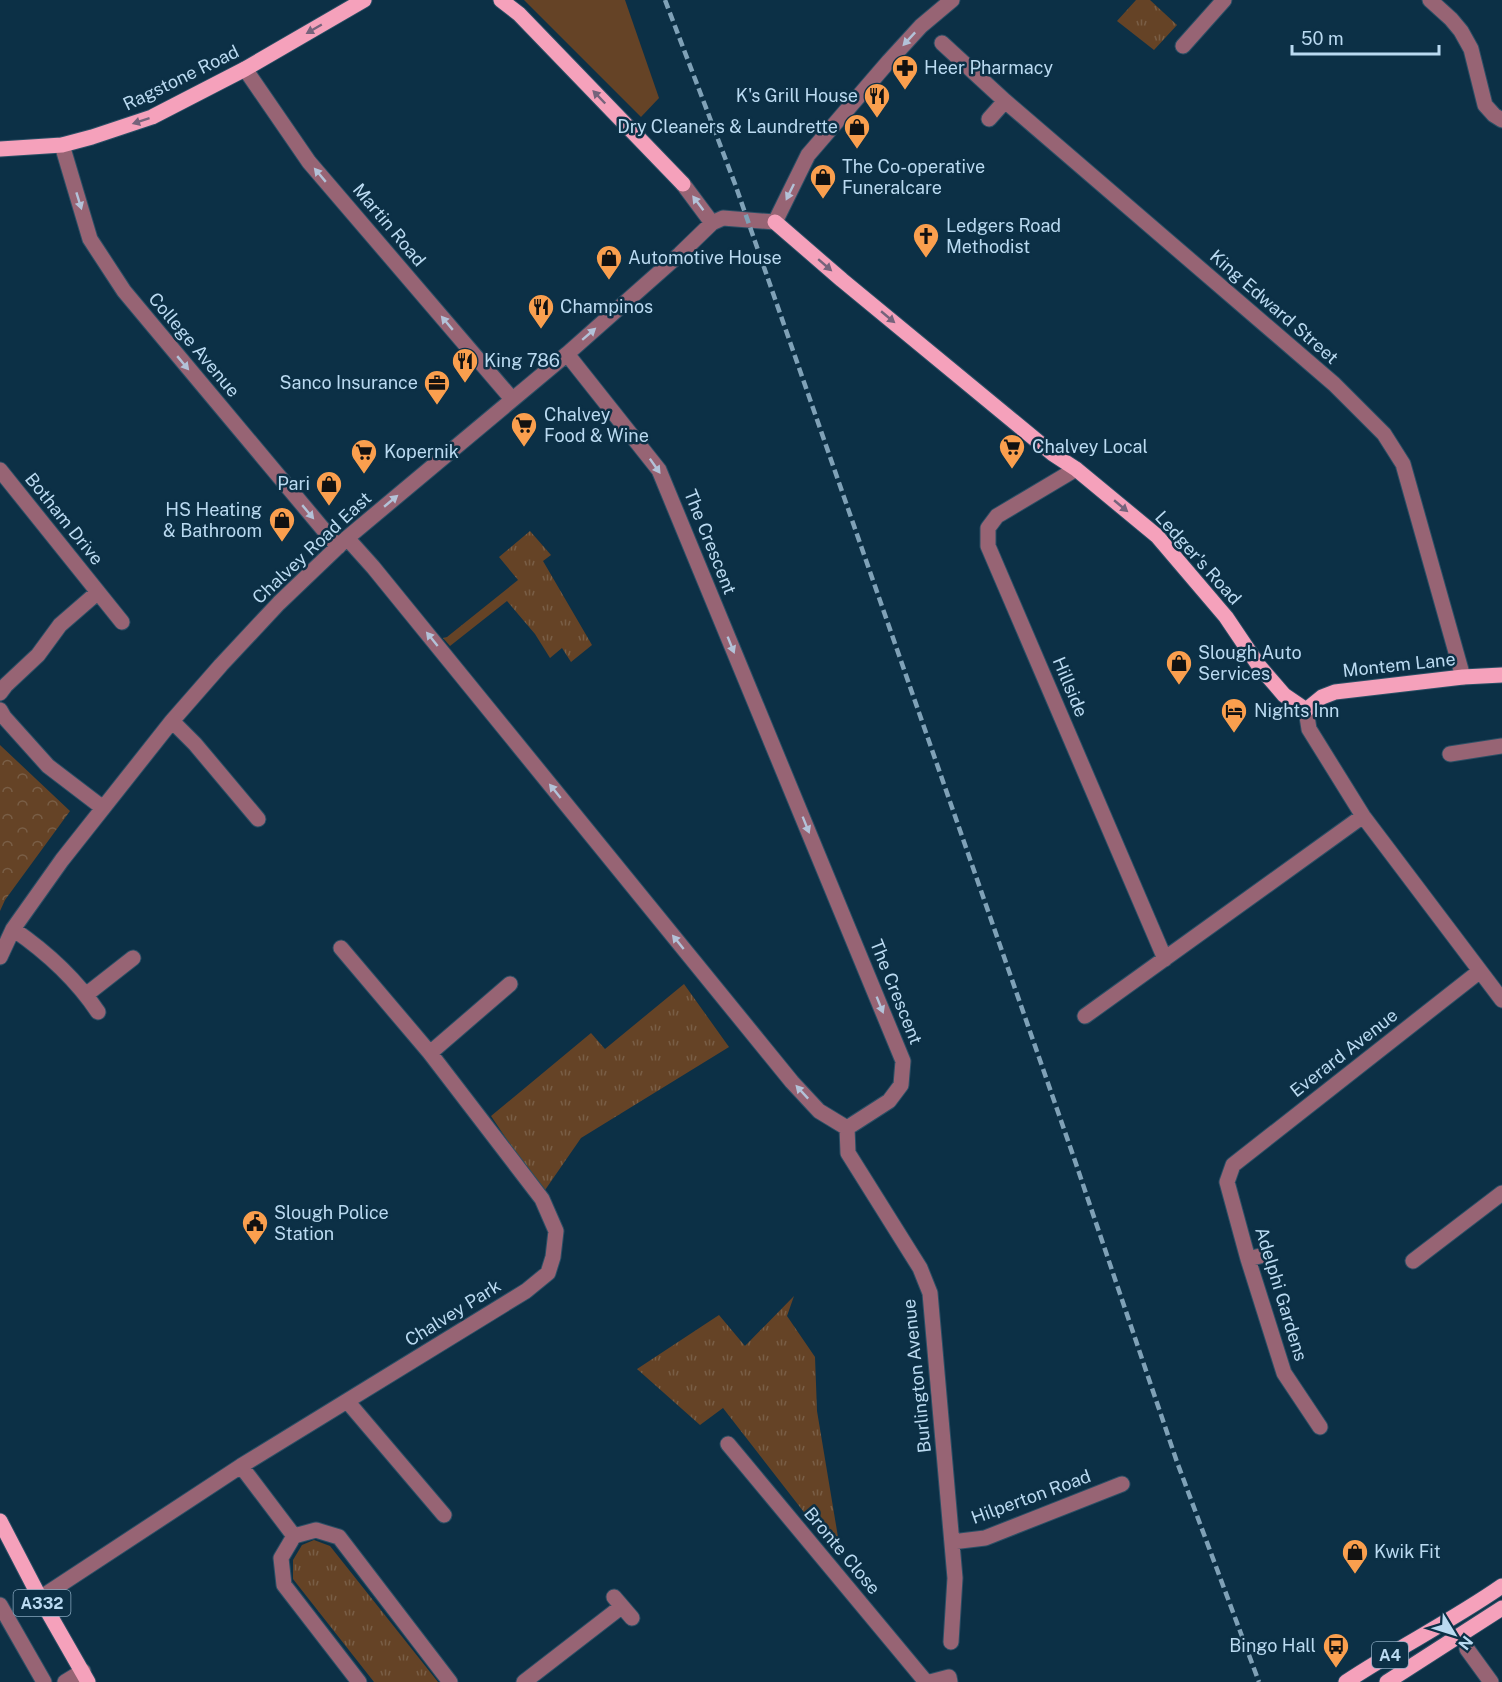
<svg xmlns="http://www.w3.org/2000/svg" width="1502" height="1682" font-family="'Public Sans',sans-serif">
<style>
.grass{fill:url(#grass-tufts)}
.park{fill:url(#park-crowns)}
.garden{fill:#654326}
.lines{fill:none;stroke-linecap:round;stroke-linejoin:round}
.minor-casing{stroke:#2b4f65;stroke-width:17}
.major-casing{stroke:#2b4f65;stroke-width:17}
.minor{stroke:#976474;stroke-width:15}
.major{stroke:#f5a1bb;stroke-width:15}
.rail{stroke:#7fa1b7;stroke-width:4.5;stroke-dasharray:9 4.5;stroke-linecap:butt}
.oneway{fill:#75637b}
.oneway2{fill:#b3c2d8}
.labels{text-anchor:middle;stroke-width:5;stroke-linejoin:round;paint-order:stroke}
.shield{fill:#0c3046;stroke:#86a7be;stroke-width:1.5}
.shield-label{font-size:16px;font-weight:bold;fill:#badaf1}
.poi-label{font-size:18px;fill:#badaf1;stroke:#0c3046;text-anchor:start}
.street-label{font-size:18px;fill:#badaf1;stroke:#0c3046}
</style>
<defs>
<pattern id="grass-tufts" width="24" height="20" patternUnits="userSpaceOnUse" patternTransform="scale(1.5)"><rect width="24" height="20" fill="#654326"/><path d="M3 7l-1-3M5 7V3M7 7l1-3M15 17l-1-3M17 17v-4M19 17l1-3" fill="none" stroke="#795e46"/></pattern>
<pattern id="park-crowns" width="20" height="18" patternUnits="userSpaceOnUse" patternTransform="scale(1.5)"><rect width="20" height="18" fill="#654326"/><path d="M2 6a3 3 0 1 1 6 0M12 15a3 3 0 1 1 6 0" fill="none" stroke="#795e46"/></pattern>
</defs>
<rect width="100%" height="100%" fill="#0c3046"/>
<path class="grass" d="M1136,0H1150L1177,25L1154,50L1117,21Z
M530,531L551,555L543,561L592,645L571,662L562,648L550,658L535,634L507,601L450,646L443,638L447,637L518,580L499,557Z
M684,984L729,1047L581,1138L543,1193L491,1116L591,1033L605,1049Z
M794,1296L787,1316L815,1357L817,1411L840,1549L838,1556L723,1408L700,1425L637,1369L719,1315L745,1346Z
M314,1540L330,1546L438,1682H374L293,1579V1560L302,1545Z"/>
<path class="park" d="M0,745L70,811L5,900L0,911Z"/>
<path class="garden" d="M524,0H625L659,98L641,117Z"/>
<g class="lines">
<g class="minor-casing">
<path id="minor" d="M1430,0L1451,19L1461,31L1471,49L1485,105L1494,115L1502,120
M942,43L1005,101L1334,384L1384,434L1403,464L1463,677
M1183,46L1224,0
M245,69L309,162L512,399
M989,119L1005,101
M62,145L90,239L124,291L338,547
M683,184L712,223
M567,354L659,470L903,1061L901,1085L889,1101L847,1128
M1076,469L997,516L988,528V546L1165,959
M0,470L122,622
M347,538L373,567L792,1082L819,1111L847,1128
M0,693L6,685L38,655L60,625L98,592
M0,710L4,717L48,766L103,808
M1306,710L1309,729L1363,816L1502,1000
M172,721L195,744L258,819
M1450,754L1502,746
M13,929C45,951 76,979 98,1012
M0,957L13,929L62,860L172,721L221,665L279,603L347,538L567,354L680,254L712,223L723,218L775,222L808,155L889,61L921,26L952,0
M87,994L133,958
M1085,1016L1363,816
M430,1053L510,984
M847,1128L848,1153L920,1268L930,1293L955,1578L951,1642
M1248,1259L1264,1255
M1413,1261L1502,1193
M347,1401L444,1515
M1320,1427L1284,1373L1248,1259L1227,1182L1233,1165L1480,971
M728,1444L926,1682
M241,1466L294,1536
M952,1542L985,1538L1122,1484
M614,1597L632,1618
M40,1598L241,1466L526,1291L548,1273L553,1257L556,1231L542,1199L430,1053L341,948
M0,1605L44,1682
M1467,1649L1491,1682
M65,1682L83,1671
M359,1682L284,1585L281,1558L294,1536L316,1530L339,1537L450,1682
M524,1682L621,1607
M930,1682L949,1677L950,1682"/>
</g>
<g class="major-casing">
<path id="major" d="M501,0L519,14L683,184
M0,149L62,145L92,137L152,117L245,69L364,0
M775,222L842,280L1053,454L1076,469L1157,536L1226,617L1259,666L1284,695L1306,710L1322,697L1335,692L1463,677L1502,675
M0,1521L40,1598L88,1682
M1346,1682C1397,1648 1452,1621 1502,1586
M1387,1682L1502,1608"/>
</g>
<use href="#minor" class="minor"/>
<use href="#major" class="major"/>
<path class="rail" d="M665,0L735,184L1074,1158L1177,1462L1259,1682"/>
</g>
<defs><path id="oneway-solid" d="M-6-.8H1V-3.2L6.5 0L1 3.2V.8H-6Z" transform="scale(1.5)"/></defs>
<g class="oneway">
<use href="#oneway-solid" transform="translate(314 29) rotate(150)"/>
<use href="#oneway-solid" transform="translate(599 97) rotate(-134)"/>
<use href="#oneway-solid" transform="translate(141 121) rotate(162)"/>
<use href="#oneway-solid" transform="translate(825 265) rotate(41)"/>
<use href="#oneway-solid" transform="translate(888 317) rotate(40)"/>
<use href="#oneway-solid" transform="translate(1121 506) rotate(40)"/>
</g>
<g class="oneway2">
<use href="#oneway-solid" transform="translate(909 39) rotate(133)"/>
<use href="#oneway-solid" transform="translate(320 175) rotate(-130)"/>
<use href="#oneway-solid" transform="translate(790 192) rotate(116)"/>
<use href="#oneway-solid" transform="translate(79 201) rotate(73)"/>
<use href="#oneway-solid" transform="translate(698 203) rotate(-127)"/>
<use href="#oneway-solid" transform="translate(447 323) rotate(-130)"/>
<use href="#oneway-solid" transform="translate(589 334) rotate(-41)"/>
<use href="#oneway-solid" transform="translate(183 363) rotate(50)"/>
<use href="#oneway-solid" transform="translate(655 466) rotate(55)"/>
<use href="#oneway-solid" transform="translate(391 501) rotate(-40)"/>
<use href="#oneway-solid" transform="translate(308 512) rotate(50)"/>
<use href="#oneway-solid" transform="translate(432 639) rotate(-129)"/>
<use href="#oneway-solid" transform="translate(731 645) rotate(68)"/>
<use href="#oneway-solid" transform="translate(555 791) rotate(-129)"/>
<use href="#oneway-solid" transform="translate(806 825) rotate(68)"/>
<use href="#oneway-solid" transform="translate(678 942) rotate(-129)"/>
<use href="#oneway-solid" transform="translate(880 1005) rotate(68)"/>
<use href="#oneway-solid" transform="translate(802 1092) rotate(-133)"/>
</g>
<defs>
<g id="pharmacy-pin" transform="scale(1.35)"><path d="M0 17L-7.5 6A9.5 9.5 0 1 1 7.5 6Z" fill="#fa9f4e" stroke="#0c3046"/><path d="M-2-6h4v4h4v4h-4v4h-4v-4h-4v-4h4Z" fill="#111"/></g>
<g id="restaurant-pin" transform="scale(1.35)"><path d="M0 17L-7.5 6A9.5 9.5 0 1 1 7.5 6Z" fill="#fa9f4e" stroke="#0c3046"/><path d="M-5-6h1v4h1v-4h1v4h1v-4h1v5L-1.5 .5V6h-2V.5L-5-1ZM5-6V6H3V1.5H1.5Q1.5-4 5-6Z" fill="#111"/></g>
<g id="shop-pin" transform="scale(1.35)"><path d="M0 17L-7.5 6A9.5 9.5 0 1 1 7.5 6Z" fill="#fa9f4e" stroke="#0c3046"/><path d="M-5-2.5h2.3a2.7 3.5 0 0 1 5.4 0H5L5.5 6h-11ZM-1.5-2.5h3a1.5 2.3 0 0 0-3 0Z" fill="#111"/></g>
<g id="church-pin" transform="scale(1.35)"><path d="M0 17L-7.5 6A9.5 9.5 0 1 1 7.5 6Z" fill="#fa9f4e" stroke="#0c3046"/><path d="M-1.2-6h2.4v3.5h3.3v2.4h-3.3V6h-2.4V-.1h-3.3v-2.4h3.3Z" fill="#111"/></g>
<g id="office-pin" transform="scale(1.35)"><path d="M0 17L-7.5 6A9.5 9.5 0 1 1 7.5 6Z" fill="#fa9f4e" stroke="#0c3046"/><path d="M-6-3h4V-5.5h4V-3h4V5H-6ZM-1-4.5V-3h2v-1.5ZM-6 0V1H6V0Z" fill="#111"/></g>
<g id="supermarket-pin" transform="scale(1.35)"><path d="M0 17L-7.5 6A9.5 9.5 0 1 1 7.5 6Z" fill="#fa9f4e" stroke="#0c3046"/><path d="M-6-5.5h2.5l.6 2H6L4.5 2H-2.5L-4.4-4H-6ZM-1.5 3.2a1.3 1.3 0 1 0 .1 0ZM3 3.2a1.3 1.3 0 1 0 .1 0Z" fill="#111"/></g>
<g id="hotel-pin" transform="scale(1.35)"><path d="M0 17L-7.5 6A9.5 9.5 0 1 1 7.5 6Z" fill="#fa9f4e" stroke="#0c3046"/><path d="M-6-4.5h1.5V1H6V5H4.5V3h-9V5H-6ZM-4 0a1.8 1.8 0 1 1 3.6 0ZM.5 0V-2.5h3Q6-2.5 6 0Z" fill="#111"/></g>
<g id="civic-pin" transform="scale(1.35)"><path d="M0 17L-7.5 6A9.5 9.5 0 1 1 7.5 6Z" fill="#fa9f4e" stroke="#0c3046"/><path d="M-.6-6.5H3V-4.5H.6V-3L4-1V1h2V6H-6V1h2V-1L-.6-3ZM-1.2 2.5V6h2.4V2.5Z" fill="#111"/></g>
<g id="bus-pin" transform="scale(1.35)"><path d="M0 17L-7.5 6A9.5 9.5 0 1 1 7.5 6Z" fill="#fa9f4e" stroke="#0c3046"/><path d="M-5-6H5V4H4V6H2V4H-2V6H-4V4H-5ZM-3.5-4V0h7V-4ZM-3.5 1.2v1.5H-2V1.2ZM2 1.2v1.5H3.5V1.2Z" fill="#111"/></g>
</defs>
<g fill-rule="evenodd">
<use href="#pharmacy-pin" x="905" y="68"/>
<use href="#restaurant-pin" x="877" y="96"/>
<use href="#shop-pin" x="857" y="127"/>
<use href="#shop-pin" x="823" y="177"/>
<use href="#church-pin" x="926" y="236"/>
<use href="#shop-pin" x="609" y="258"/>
<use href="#restaurant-pin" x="541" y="307"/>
<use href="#restaurant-pin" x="465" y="361"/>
<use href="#office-pin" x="437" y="383"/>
<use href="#supermarket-pin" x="524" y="425"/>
<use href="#supermarket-pin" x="1012" y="447"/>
<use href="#supermarket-pin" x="364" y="452"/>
<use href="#shop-pin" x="329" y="484"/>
<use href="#shop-pin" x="282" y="520"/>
<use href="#shop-pin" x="1179" y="663"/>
<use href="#hotel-pin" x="1234" y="711"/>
<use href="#civic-pin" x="255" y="1223"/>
<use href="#shop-pin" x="1355" y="1552"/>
<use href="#bus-pin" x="1336" y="1646"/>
</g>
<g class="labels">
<g class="shield">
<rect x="13.5" y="1590" width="57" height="26" rx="4.5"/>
<rect x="1372" y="1642" width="36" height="26" rx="4.5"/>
</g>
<g class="shield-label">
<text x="42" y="1609">A332</text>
<text x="1390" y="1661">A4</text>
</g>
<g class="poi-label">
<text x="924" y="74">Heer Pharmacy</text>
<text x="858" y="102" text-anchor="end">K's Grill House</text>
<text x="838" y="133" text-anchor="end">Dry Cleaners &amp; Laundrette</text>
<text x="842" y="173">The Co-operative<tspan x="842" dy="21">Funeralcare</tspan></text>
<text x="946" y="232">Ledgers Road<tspan x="946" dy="21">Methodist</tspan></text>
<text x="628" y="264">Automotive House</text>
<text x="560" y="313">Champinos</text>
<text x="484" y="367">King 786</text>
<text x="418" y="389" text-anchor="end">Sanco Insurance</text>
<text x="544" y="421">Chalvey<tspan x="544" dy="21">Food &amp; Wine</tspan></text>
<text x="1032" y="453">Chalvey Local</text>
<text x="384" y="458">Kopernik</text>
<text x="310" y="490" text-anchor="end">Pari</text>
<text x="262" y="516" text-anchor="end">HS Heating<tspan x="262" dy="21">&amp; Bathroom</tspan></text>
<text x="1198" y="659">Slough Auto<tspan x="1198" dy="21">Services</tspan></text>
<text x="1254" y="717">Nights Inn</text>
<text x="274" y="1219">Slough Police<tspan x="274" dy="21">Station</tspan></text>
<text x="1374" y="1558">Kwik Fit</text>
<text x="1316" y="1652" text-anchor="end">Bingo Hall</text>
</g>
<g class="street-label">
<text transform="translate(181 78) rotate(-26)" y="6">Ragstone Road</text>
<text transform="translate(389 225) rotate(50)" y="6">Martin Road</text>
<text transform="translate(1274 307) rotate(41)" y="6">King Edward Street</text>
<text transform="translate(194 345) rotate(50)" y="6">College Avenue</text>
<text transform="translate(64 519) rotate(51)" y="6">Botham Drive</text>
<text transform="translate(710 542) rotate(68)" y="6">The Crescent</text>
<text transform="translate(312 548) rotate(-43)" y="6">Chalvey Road East</text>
<text transform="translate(1198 558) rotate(48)" y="6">Ledger's Road</text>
<text transform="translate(1399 665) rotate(-6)" y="6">Montem Lane</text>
<text transform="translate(1070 687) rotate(67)" y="6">Hillside</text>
<text transform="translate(896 992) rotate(68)" y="6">The Crescent</text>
<text transform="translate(1344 1053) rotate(-38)" y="6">Everard Avenue</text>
<text transform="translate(1281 1294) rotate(73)" y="6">Adelphi Gardens</text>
<text transform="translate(453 1313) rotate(-32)" y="6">Chalvey Park</text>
<text transform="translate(917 1376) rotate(-96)" y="6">Burlington Avenue</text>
<text transform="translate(1031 1497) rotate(-20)" y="6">Hilperton Road</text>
<text transform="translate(842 1551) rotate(50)" y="6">Bronte Close</text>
</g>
</g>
<g transform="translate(1454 1634) rotate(128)" stroke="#0c3046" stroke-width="4.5" paint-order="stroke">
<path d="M0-4.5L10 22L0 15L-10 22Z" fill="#badaf1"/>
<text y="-9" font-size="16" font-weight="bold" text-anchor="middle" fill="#badaf1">N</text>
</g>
<path d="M1292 45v9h147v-9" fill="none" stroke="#badaf1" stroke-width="3"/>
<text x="1301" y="45" font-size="18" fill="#badaf1" stroke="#0c3046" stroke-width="4.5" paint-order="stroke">50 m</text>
</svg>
